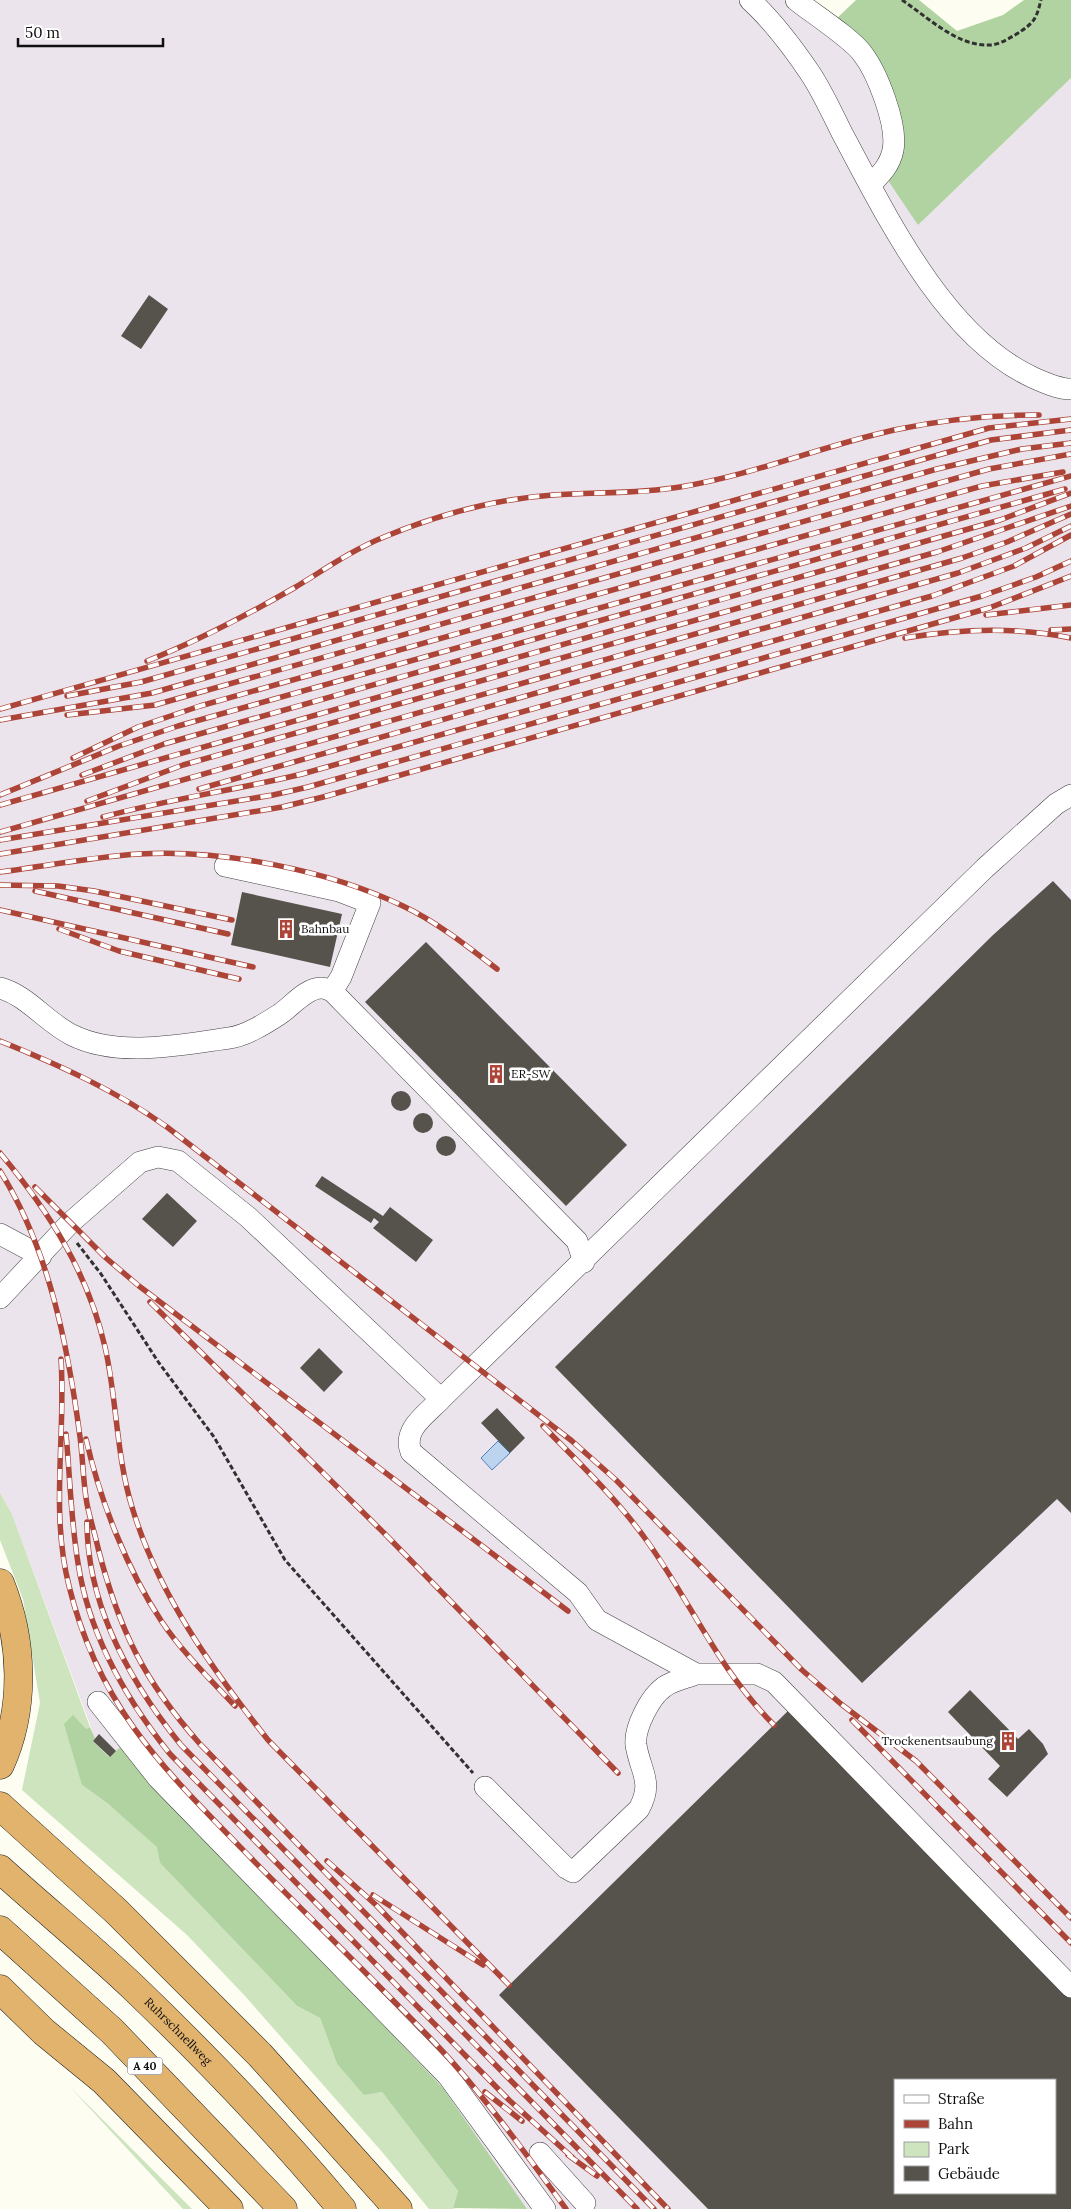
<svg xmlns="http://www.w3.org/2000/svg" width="1071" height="2209" font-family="Lora,serif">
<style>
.industrial{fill:#ece4ec;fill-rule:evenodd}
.green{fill:#cde4bf}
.forest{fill:#b0d3a1}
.water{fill:#bdd4ef;stroke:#4d7fbc}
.building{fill:#56524c;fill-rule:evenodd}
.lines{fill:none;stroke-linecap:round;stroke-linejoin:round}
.minor-casing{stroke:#424242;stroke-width:22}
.highway-casing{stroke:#202020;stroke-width:29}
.path{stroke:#313131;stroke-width:3;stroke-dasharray:5 2.5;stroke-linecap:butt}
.minor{stroke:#fff;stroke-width:21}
.highway{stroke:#e2b36c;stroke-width:28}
.rail-casing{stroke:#ad4438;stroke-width:5.5}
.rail{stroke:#fff;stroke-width:4;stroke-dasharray:11;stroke-linecap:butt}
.labels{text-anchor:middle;stroke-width:5;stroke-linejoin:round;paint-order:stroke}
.shield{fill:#fff;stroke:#575757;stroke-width:1}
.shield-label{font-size:11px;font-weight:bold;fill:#0f0f0f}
.poi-label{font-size:12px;fill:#0f0f0f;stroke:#fff;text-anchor:start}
.street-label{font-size:12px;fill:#0f0f0f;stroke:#fff}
</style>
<rect width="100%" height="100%" fill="#fdfdf2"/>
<path class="industrial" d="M0,0H808L865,48L918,225L1071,78V2209H527L443,2088L119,1747L110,1757L93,1741L95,1738L12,1514L0,1493ZM895,2080H1055V2193H895Z"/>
<path class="green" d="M0,1493L12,1514L90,1727L86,1729L82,1785L107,1803L158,1847L160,1863L297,2006L320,2018L337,2064L364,2094L382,2092L458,2191L453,2208L456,2209H429L383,2153L245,1996L187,1935L22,1790L40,1703L23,1599L0,1540Z
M70,2087L192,2209H183Z"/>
<path class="forest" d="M856,0H919L957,31L1003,15L1024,0H1071V78L918,225L887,179L894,118L833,22Z
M73,1715L86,1729L90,1727L95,1738L93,1741L109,1757L120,1747L443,2088L527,2209L453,2208L458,2191L382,2092L364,2095L337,2064L320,2018L297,2006L160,1863L157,1847L107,1803L82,1785L64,1724Z"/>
<path class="water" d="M498,1441L510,1453L492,1470L481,1458Z"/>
<path class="building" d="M149,295L168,309L141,349L121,336Z
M1053,881L1071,900V1513L1057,1499L862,1683L555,1367L993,935Z
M242,892L342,914L330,967L231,945Z
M426,942L627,1145L566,1206L365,1002Z
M391 1101a10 10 0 1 1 20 0a10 10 0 1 1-20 0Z
M413 1123a10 10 0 1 1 20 0a10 10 0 1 1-20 0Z
M436 1146a10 10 0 1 1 20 0a10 10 0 1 1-20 0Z
M322,1176L383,1216L390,1207L433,1240L416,1262L373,1228L379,1222L374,1218L371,1223L315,1186Z
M167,1193L197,1221L173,1247L142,1219Z
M319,1348L343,1372L324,1392L300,1368Z
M497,1408L525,1438L510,1453L481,1423Z
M970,1690L1018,1739L1029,1729L1043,1744L1048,1754L1007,1797L988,1779L1000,1766L948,1712Z
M789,1710L1071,1998V2209H708L499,1995ZM895,2080H1055V2193H895Z
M99,1734L116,1751L110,1757L93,1741Z"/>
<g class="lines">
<g class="minor-casing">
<path id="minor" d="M750,0C772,20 793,48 810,73C822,91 832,113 842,133C886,215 944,336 1032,377C1043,382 1058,389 1071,389
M796,0C812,13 851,38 862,53C877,72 898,125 893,150C890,165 881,174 871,184
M1071,795L1056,804L985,868L441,1399C427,1414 402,1429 411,1452L578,1593L597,1620L696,1674H757L774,1682L1071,1987
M225,866L339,891L370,903L341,977L332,991
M0,988C27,995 47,1023 72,1035C118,1058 180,1045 229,1038C246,1036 266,1023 280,1014C292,1006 306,988 321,988C325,988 329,990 332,991L577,1241L584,1262
M0,1234L41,1256
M0,1298L70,1223L140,1162L158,1157L178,1161L248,1217L441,1399
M98,1702L158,1778L448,2076L545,2209
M485,1787L566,1868L573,1872L639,1809C654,1782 640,1771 636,1745C634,1728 650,1697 664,1687C672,1681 686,1678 696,1674
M540,2153L585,2203"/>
</g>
<g class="highway-casing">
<g id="highway">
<path d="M0,1583C23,1640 26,1708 0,1765"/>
<path d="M0,1806L116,1911L260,2055L398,2209"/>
<path id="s1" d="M0,1869C44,1909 91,1947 134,1988C207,2058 277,2131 342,2209"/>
<path d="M0,1930L112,2031L283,2209"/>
<path d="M0,1989L44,2032L104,2081L229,2209"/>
</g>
</g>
<path class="path" d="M902,0C926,16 956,45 986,45C997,46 1006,40 1015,35C1034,23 1036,20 1041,0
M77,1243L101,1274L159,1363L214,1437L285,1560L473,1773"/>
<use href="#minor" class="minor"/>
<use href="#highway" class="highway"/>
<g class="rail-casing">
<path id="rail" d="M986,615L1071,605
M1051,630L1071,629
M905,638C958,629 1018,627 1071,638
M147,661C198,641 247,615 294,588C324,570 352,550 384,537C437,515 496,499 553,495C595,492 638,494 680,487C753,475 822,446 894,430C942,420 989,415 1039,415
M67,696L141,682L991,440L1071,430
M0,709L989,428L1071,419
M67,715L155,705L989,469L1071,454
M0,720L152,693L937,469L1022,449L1071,443
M73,758L138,727L200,706L982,486L1063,472
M82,775L164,744L1065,489
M199,789L958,573L1026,548L1071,526
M0,795L119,746L178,726L1071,476
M87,801L183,765L937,552L1071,506
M0,805L1000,520L1071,493
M103,817C169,799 236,790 302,774L932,596L1014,566L1071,535
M0,832L962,558L1007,542L1071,514
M0,840L273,795L308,787L982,596L1036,577L1071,561
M0,854L282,807L323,797L989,608L1071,576
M0,872C46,866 92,857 139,854C221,849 328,870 403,906C437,922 467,946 497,969
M0,885L58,886L94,891L232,920
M35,891L228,934
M0,910L253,967
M59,929L119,951L239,979
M0,1041C59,1065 115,1090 167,1127L572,1441L616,1480L802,1670L841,1704L916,1761L1071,1918
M0,1153C49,1211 88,1273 105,1347C117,1399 116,1455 132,1507C158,1594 212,1669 268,1740L509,1985
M0,1171C49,1249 68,1346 80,1437C83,1459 83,1482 87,1504C90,1519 95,1534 98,1548C119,1630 144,1681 200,1744L654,2209
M35,1187L106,1258L139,1286L568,1611
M150,1302L386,1535L618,1773
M61,1359C66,1435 50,1511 69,1586C99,1709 167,1772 251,1858C312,1920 374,1980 434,2042C483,2094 524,2151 566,2209
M543,1426C579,1463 617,1499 647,1541C692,1604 718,1669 774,1725
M66,1434C70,1477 71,1521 78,1563C89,1635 125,1698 170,1754L509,2100L573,2158
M86,1439C100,1500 127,1570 162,1622C183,1653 210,1679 235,1706
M87,1522C87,1606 130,1682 181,1745L637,2209
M852,1720L1071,1943
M327,1861L376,1905L668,2209
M373,1895L483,1965
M485,2092L522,2121
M568,2155L597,2176"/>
</g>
<use href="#rail" class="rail"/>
</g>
<defs>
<g id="building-bare" transform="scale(1.5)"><path d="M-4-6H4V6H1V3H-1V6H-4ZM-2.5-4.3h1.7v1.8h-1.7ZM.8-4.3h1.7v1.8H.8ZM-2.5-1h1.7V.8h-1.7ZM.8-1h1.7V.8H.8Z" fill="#ad4438" stroke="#fff" stroke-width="2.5" paint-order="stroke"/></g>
</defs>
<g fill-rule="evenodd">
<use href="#building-bare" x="286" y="929"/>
<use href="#building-bare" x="496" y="1074"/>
<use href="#building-bare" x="1008" y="1741"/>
</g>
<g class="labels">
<rect class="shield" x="127.5" y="2057.5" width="35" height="17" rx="4"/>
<g class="shield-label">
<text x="145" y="2070">A 40</text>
</g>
<g class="poi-label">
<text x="301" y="933">Bahnbau</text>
<text x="511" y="1078">ER-SW</text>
<text x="993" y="1745" text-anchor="end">Trockenentsaubung</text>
</g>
<g class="street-label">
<text dy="4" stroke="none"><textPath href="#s1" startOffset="241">Ruhrschnellweg</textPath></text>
</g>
</g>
<rect x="894" y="2079" width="162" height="115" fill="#ffffff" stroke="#9f9f9f"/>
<rect x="904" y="2095" width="25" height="8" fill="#ffffff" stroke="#9f9f9f"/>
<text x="938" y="2104" font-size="15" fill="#0f0f0f">Straße</text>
<rect x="904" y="2120" width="25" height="8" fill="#ad4438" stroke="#9f9f9f"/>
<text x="938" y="2129" font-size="15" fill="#0f0f0f">Bahn</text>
<rect x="904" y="2142" width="25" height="15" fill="#cde4bf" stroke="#9f9f9f"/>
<text x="938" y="2154" font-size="15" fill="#0f0f0f">Park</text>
<rect x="904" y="2166" width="25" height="15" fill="#56524c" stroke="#9f9f9f"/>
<text x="938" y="2179" font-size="15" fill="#0f0f0f">Gebäude</text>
<path d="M18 38v8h145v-8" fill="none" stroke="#0f0f0f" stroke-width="2.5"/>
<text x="25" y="38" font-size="15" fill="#0f0f0f" stroke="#ffffff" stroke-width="4" paint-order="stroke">50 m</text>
</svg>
